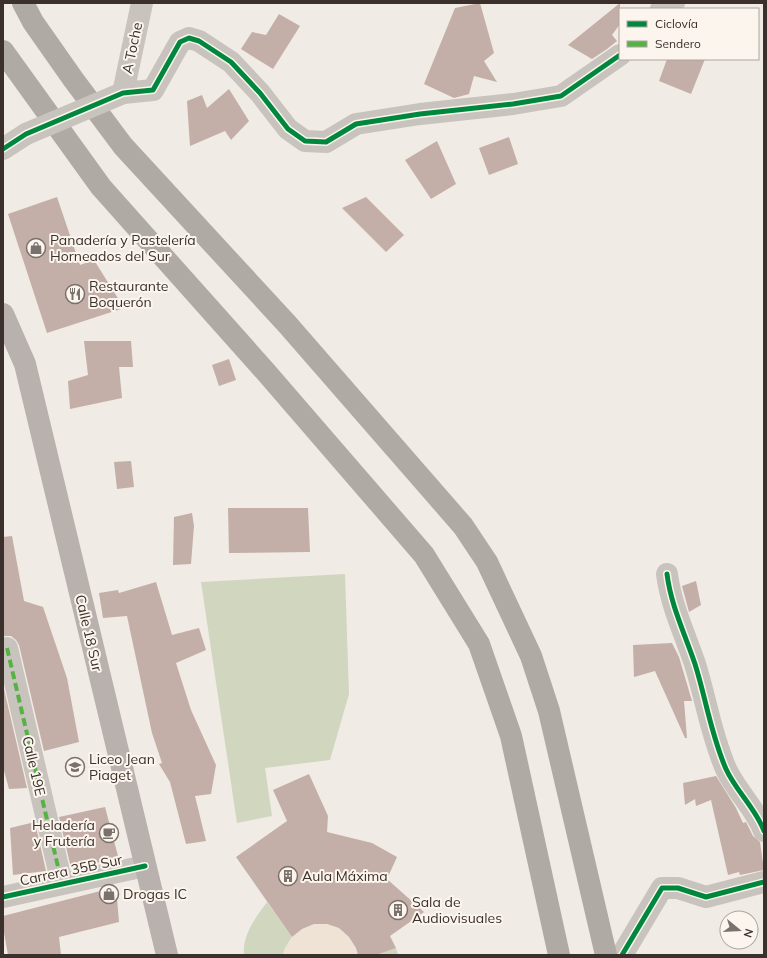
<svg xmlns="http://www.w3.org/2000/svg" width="767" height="958" font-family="Mulish,sans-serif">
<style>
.green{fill:#d1d6bf}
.plaza{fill:#eee3d5}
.building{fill:#c3afa7}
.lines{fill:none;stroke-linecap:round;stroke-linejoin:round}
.street{stroke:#c9c3be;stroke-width:22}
.primary{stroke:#b8b1ad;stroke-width:22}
.highway{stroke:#afaaa4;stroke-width:22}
.street-bridge{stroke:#c9c3be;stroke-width:22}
.quiet{stroke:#57b246;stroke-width:4;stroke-dasharray:8 4;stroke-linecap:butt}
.cycleway-casing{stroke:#fbf5ee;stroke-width:8}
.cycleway{stroke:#00873e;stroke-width:5}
.labels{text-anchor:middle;stroke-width:4;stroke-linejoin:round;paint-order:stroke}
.street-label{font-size:14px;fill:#3b302b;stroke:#fbf5ee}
.poi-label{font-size:14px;fill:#3b302b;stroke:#fbf5ee;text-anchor:start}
</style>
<rect width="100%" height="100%" fill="#f0ebe5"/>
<path class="green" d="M345,574L349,694L330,760L265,768L272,816L237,823L201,582Z
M267,902L292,937L285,948L283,955H244C242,935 256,917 267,902Z
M396,948L398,955H376Z"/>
<path class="plaza" d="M314,924H327L339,928L349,937L356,948L358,955H283L285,948L292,937L302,929Z"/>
<path class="building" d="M480,3L494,53L484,61L497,82L474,76L469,94L454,98L424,84L455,8Z
M620,3V24L612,35L617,41L607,49L592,59L568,45Z
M279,14L300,26L273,69L241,49L252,32L266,35Z
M667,59H705L691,94L659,81Z
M229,89L249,121L231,140L225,131L190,146L187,101L202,95L207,108Z
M509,137L518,164L489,175L479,148Z
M437,141L456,184L431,199L405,160Z
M57,197L80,265L94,260L124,308L47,333L8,214Z
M366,197L404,235L386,252L342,208Z
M84,341H131L133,367H119L122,398L70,409L68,381L88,375Z
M229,359L236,380L219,386L212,365Z
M131,461L134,487L117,489L114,462Z
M228,508H308L310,552L229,553Z
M192,513L194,526L191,564L173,565L174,517Z
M12,536L24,601L43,607L67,678L79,742L44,751L19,645L16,640L11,636H3V537Z
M696,581L701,605L689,612L682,586Z
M156,582L172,635L199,628L206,650L176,663L191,710L216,765L211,794L195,796L206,841L186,844L170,782L159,764L162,763L152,733L127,616L103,618L99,593L118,590L119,593Z
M672,643L679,657L692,701H684L687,738H685L655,671L634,677L633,645Z
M3,689H4L27,788L9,789L3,767Z
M309,774L328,816L327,832L372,843L397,857L387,879L424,912L390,936L396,948L376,955H358L356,948L349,937L339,928L327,924H314L302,929L292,937L236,857L287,821L273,790Z
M716,776L736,808L743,823L746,822L753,836L760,842L764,870L740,875L739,872L728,875L711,800L696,806L695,799L685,805L683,783Z
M105,807L118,856L117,859L71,868L59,817Z
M35,822L46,871L13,875L10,828Z
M116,887L119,922L59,937L61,955H8L3,927V916Z"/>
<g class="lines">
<path class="street" d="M142,3L123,93L153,90L180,42L189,38L199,41L231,62L260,93L288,129L305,141L326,142L356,124L420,114L513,104L561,96L620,55
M661,9L674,3
M3,149L26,134
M667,574C671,606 685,634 695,664C706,699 711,735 726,769C736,791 756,809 764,831
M7,648L62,884
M3,897L145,866
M622,955L662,888H678L706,897L764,882"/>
<path class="primary" d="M3,314L25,364L167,955"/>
<path class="highway" d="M23,3L33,22L73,79L123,146L287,324L463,526L487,562L531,656L549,711L606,955
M3,51L101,187L265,371L424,555L479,644L511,736L559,955"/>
<path class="street-bridge" d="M26,134L123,93"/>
<path class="quiet" d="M7,648L62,884"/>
<g class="cycleway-casing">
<path id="cycleway" d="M3,149L26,134L123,93L153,90L180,42L189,38L199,41L231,62L260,93L288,129L305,141L326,142L356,124L420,114L513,104L561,96L620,55
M667,574C671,606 685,634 695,664C706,699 711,735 726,769C736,791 756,809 764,831
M3,897L145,866
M622,955L662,888H678L706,897L764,882"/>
</g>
<use href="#cycleway" class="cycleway"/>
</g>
<defs>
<g id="shop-ring" transform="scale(1)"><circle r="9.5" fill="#fbf5ee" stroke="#7a716c" stroke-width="1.5"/><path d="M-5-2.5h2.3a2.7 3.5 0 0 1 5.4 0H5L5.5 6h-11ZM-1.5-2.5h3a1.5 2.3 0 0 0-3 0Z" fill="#7a716c"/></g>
<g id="restaurant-ring" transform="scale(1)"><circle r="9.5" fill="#fbf5ee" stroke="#7a716c" stroke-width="1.5"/><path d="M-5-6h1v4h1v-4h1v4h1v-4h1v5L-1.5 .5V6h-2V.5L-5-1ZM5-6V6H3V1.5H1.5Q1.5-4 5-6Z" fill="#7a716c"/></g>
<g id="school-ring" transform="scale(1)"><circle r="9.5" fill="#fbf5ee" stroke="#7a716c" stroke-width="1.5"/><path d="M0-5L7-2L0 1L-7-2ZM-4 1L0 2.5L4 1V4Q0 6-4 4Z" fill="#7a716c"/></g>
<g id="cafe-ring" transform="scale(1)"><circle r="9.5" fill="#fbf5ee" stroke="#7a716c" stroke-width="1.5"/><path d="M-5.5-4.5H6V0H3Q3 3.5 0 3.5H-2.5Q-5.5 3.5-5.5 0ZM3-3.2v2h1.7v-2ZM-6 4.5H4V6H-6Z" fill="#7a716c"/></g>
<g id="building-ring" transform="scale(1)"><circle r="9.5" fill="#fbf5ee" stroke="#7a716c" stroke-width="1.5"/><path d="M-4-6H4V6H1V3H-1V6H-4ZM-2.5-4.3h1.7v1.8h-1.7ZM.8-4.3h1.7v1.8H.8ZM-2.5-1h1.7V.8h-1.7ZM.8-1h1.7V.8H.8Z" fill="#7a716c"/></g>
</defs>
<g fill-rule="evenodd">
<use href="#shop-ring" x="36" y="248"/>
<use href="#restaurant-ring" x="75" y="294"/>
<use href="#school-ring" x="75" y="767"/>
<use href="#cafe-ring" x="109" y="833"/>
<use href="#building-ring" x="288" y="876"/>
<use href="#shop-ring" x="109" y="894"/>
<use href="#building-ring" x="398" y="910"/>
</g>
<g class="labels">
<g class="street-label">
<text transform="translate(132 48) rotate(-78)" y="5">A Toche</text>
<text transform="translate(89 633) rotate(77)" y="5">Calle 18 Sur</text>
<text transform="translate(34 766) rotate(77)" y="5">Calle 19E</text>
<text transform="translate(71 870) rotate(-12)" y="5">Carrera 35B Sur</text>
</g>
<g class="poi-label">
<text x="50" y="245">Panadería y Pastelería<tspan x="50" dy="16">Horneados del Sur</tspan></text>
<text x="89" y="291">Restaurante<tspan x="89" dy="16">Boquerón</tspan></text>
<text x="89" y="764">Liceo Jean<tspan x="89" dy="16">Piaget</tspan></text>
<text x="95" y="830" text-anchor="end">Heladería<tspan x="95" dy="16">y Frutería</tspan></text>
<text x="302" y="881">Aula Máxima</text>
<text x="123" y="899">Drogas IC</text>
<text x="412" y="907">Sala de<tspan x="412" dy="16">Audiovisuales</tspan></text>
</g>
</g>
<rect width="767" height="958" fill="none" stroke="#3b302b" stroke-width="8"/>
<rect x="619" y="8" width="140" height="52" fill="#fbf5ee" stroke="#aea6a0"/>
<rect x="627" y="21" width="20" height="6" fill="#00873e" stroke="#aea6a0"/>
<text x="655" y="28" font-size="12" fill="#3b302b">Ciclovía</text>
<rect x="627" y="41" width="20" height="6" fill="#57b246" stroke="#aea6a0"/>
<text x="655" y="48" font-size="12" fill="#3b302b">Sendero</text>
<g transform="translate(739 930) rotate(108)"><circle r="19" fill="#fbf5ee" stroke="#aea6a0"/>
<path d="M0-3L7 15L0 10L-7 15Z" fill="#7a716c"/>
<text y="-6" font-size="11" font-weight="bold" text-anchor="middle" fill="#3b302b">N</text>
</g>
</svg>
